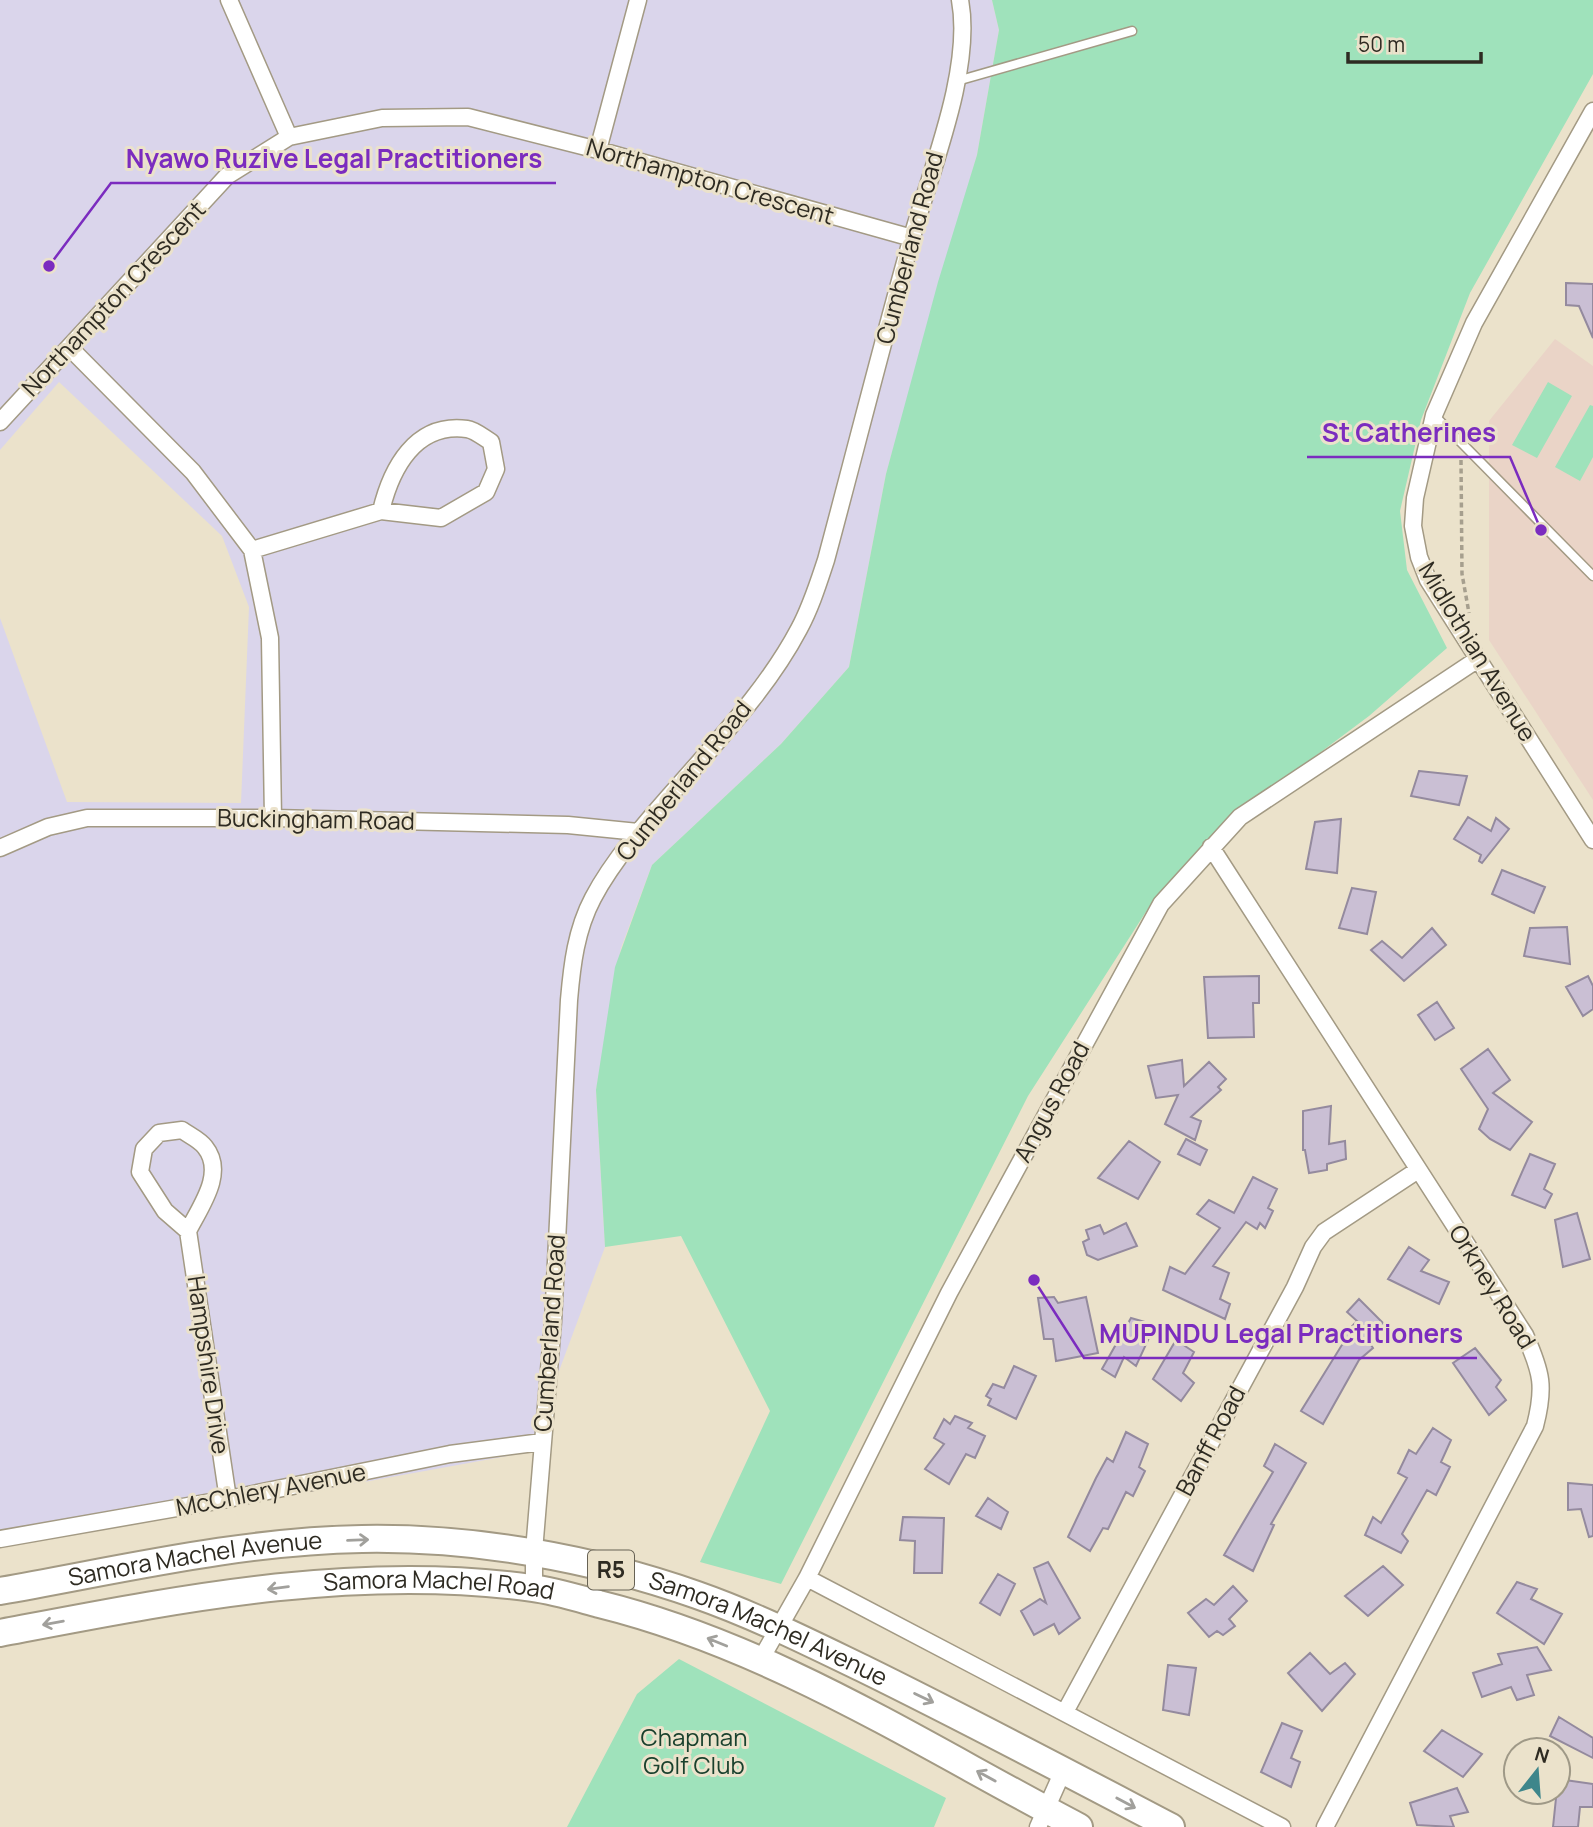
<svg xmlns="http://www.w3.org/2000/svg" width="1593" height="1827" font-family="Manrope,sans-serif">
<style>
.commercial{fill:#dad5eb}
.education{fill:#ead4c7}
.green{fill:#9fe2bb}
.building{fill:#cabfd4;stroke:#948a9e;stroke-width:2}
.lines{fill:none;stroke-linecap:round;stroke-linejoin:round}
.service-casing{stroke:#a39a84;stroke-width:11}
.minor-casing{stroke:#a39a84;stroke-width:19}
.trunk-casing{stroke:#a39a84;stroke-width:30}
.path{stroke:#a69f8e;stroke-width:3.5;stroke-dasharray:5 3.5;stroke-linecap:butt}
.service{stroke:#fff;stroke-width:8}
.minor{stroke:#fff;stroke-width:16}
.trunk{stroke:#fff;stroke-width:26}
.oneway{stroke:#a1a09c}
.labels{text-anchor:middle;stroke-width:6;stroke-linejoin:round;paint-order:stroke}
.shield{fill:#ebe2cb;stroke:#676255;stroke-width:2}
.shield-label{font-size:23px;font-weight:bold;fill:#2e2b22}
.street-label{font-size:24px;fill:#2e2b22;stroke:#ebe2cb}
.park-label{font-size:24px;fill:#19412d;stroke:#ebe2cb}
.leader{fill:none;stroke:#7b2cbf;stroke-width:2.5}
.callout-dot{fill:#7b2cbf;stroke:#ebe2cb;stroke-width:2.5}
.callout-label{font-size:26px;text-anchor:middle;font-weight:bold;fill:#7b2cbf;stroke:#ebe2cb;stroke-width:6;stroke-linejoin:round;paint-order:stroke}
</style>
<rect width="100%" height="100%" fill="#ebe2cb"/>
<path class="commercial" d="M0,0H992L999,30L977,155L886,474L849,667L781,744L652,865L621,948L596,1090L605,1247L529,1452L0,1548V618L67,802L241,803L249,607L222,536L59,382L0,450Z"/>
<path class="education" d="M1555,339L1593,366V800L1489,640V421Z"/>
<path class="green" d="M992,0H1593V74L1470,293L1421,420L1400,511L1407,570L1447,648L1369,716L1238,814L1149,907L1028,1096L781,1584L700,1562L770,1411L681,1236L605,1247L596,1090L615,967L652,865L781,744L849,667L886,474L938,282L977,155L999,30Z
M1548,382L1572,396L1537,458L1512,445Z
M1590,405L1593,406V457L1580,481L1555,467Z
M679,1659L946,1798L934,1827H567L637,1694Z"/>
<path class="building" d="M1566,283L1593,284V338L1579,306L1566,305Z
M1419,771L1467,776L1459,805L1411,796Z
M1468,817L1491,831L1496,818L1509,829L1482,863L1479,861L1481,855L1454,839Z
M1341,819L1337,873L1306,869L1315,822Z
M1502,870L1545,887L1534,913L1492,894Z
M1352,888L1376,892L1367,934L1339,928Z
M1567,927L1570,964L1524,956L1530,928Z
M1432,928L1446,945L1404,981L1371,950L1382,941L1402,958Z
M1259,976V1003H1253L1254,1037L1208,1038L1204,977Z
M1588,976L1593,986V1009L1583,1016L1566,987Z
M1437,1002L1454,1028L1435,1040L1418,1015Z
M1488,1049L1510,1080L1493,1093L1532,1122L1510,1150L1490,1139L1479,1129L1488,1109L1461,1069Z
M1182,1060L1184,1086L1209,1062L1226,1079L1218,1087L1221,1090L1191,1117L1201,1121L1195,1140L1165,1124L1178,1095L1156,1098L1148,1066Z
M1331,1106L1329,1144L1345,1141L1346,1159L1327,1164V1170L1309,1173L1305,1150H1303V1111Z
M1186,1139L1207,1150L1200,1165L1178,1154Z
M1129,1141L1160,1162L1138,1199L1098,1178Z
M1530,1154L1555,1164L1544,1189L1552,1194L1545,1208L1512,1195Z
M1253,1177L1277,1189L1268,1208L1273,1211L1265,1228L1260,1223L1257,1229L1246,1222L1213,1266L1229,1273L1220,1299L1230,1304L1225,1319L1163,1290L1170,1267L1185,1274L1220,1228L1197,1214L1209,1200L1234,1213Z
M1577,1213L1590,1259L1563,1267L1555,1220Z
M1126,1223L1137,1246L1098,1260L1087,1255L1083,1242L1089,1239L1086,1230L1100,1225L1104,1234Z
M1409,1247L1429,1260L1421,1271L1449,1282L1439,1304L1388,1279Z
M1054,1297L1058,1303L1086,1297L1098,1353L1056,1361L1053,1339H1044L1038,1298Z
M1359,1299L1386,1326L1369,1342L1373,1348L1359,1360L1323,1424L1301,1411L1345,1340L1342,1337L1357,1321L1347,1312Z
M1131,1318L1155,1325L1136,1366L1124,1357L1115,1377L1102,1369Z
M1176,1340L1194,1352L1183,1373L1194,1383L1181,1401L1153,1379Z
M1475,1348L1501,1380L1496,1387L1506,1400L1489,1415L1453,1363Z
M1014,1366L1036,1376L1016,1419L988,1405L991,1399L986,1396L993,1384L1004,1388Z
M955,1416L972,1423L968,1428L985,1436L975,1458L966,1454L949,1484L925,1469L944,1444L934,1438L944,1419L950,1424Z
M1433,1428L1451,1440L1441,1462L1450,1467L1436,1495L1427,1490L1402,1534L1408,1541L1401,1553L1365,1535L1373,1517L1381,1523L1407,1478L1398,1473L1409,1450L1416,1454Z
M1126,1432L1148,1444L1139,1467L1145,1471L1133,1496L1126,1492L1108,1529L1103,1528L1090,1551L1068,1537L1096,1478L1107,1458L1113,1462Z
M1275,1444L1306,1463L1271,1524L1274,1525L1253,1571L1224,1555L1273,1472L1264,1466Z
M1568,1483L1593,1485V1536L1589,1537L1581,1509L1568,1510Z
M988,1498L1008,1512L1001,1529L976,1516Z
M903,1517L944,1518L942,1573H914L915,1541L900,1540Z
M1048,1562L1080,1618L1059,1634L1054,1624L1034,1635L1021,1611L1040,1599L1046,1603L1034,1568Z
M1383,1566L1403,1585L1368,1616L1345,1596Z
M998,1574L1015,1584L1000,1615L980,1603Z
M1517,1582L1537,1589L1531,1599L1562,1614L1544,1644L1497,1613Z
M1233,1586L1247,1601L1229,1619L1235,1626L1223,1635L1217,1631L1209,1637L1188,1613L1206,1599L1214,1605Z
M1537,1647L1551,1670L1527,1675L1534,1695L1517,1700L1511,1687L1482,1697L1473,1673L1502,1664L1498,1654Z
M1310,1653L1330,1674L1345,1663L1355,1674L1322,1711L1288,1673Z
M1168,1665L1196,1668L1189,1715L1163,1710Z
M1559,1717L1593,1738V1758L1550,1736Z
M1282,1723L1302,1731L1291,1758L1300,1762L1291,1787L1261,1772Z
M1442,1730L1482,1754L1463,1777L1424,1751Z
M1558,1779L1593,1784V1807H1580L1578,1827H1553Z
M1457,1788L1468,1812L1450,1816L1454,1827L1417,1825L1410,1803Z"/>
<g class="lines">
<g class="service-casing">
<path id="service" d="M957,81L1132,31
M1434,415L1593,576"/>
</g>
<g class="minor-casing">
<path id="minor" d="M229,0L289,137
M1593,111L1474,323L1434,415L1415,498L1413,526L1419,557L1428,580L1593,840
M598,150L638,0
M70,348L193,472L252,550L270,638L273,818
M0,422L227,176L289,137L382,118L468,117L598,150L912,238
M252,550L381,511L441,518L486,492L496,469L491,442C484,438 475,430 467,429C415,422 391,469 381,511
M1211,847L1525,1335C1542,1373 1545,1387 1535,1426L1325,1827
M0,848L48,827L87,818H273L568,825L638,832
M188,1231C200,1207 226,1173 205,1147C200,1140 189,1135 182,1130L159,1133L144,1149L140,1172L165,1211L188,1231L228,1499
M0,1539L228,1499L450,1454L542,1442
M807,1578L1282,1827
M534,1588V1551L553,1322L569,1000C572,965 576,930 593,898C614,858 650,818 680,784C722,736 769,686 799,629C811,607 818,584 826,560C855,452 882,344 912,237C931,170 973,69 960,0
M761,1659L807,1578L949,1293L1161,904L1240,817L1478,659
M1065,1712L1295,1287L1313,1247L1324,1232L1418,1170
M1038,1827L1063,1771"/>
</g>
<g class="trunk-casing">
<g id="trunk">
<path id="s1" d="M0,1591C119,1570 240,1541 362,1539C474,1537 592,1558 697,1595C754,1615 808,1642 862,1668C966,1719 1068,1773 1171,1827"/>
<path id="s2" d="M0,1633C174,1600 354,1563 532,1588C555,1591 577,1598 599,1604C773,1647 922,1745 1079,1827"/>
</g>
</g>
<path class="path" d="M1461,460L1462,574L1469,613"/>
<use href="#service" class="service"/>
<use href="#minor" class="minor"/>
<use href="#trunk" class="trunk"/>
</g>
<defs><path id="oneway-shaft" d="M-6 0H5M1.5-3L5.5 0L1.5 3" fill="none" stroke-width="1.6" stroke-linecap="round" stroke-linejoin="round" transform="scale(1.75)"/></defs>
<g class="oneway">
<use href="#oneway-shaft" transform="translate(358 1540) rotate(-2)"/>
<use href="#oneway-shaft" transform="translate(278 1588) rotate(173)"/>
<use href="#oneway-shaft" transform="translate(53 1623) rotate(170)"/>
<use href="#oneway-shaft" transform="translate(717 1642) rotate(-158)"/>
<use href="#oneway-shaft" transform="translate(924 1698) rotate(26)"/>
<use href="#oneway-shaft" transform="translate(986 1776) rotate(-151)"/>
<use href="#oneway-shaft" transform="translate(1126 1803) rotate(28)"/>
</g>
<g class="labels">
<rect class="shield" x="588" y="1550.5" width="46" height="39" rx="5"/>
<g class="shield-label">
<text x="611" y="1578">R5</text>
</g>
<g class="street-label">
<text transform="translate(710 182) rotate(16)" y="8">Northampton Crescent</text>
<text transform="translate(910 248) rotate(-75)" y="8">Cumberland Road</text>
<text transform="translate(114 299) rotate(-47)" y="8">Northampton Crescent</text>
<text transform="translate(1477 652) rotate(59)" y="8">Midlothian Avenue</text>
<text transform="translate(684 781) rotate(-51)" y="8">Cumberland Road</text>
<text transform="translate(316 820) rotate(1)" y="8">Buckingham Road</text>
<text transform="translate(1052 1102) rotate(-62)" y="8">Angus Road</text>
<text transform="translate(1492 1287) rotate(58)" y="8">Orkney Road</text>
<text transform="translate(550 1333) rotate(-86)" y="8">Cumberland Road</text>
<text transform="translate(208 1365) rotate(82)" y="8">Hampshire Drive</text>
<text transform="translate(1211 1441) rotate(-62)" y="8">Banff Road</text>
<text transform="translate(271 1490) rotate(-11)" y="8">McChlery Avenue</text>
<text dy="8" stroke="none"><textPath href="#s1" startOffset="198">Samora Machel Avenue</textPath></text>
<text dy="8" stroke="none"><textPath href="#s2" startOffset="443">Samora Machel Road</textPath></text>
<text dy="8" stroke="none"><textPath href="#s1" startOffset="786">Samora Machel Avenue</textPath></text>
</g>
<g class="park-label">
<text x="694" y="1746">Chapman<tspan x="694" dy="28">Golf Club</tspan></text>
</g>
</g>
<path class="leader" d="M49 266L111 183H556M1541 530L1510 457H1307M1034 1280L1084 1358H1477"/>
<g class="callout-dot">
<circle cx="49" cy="266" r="7"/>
<circle cx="1541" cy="530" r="7"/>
<circle cx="1034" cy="1280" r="7"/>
</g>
<g class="callout-label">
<text x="334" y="168">Nyawo Ruzive Legal Practitioners</text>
<text x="1409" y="442">St Catherines</text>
<text x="1281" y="1343">MUPINDU Legal Practitioners</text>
</g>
<g transform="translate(1537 1771) rotate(17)"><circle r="33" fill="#ebe2cb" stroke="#9f9987" stroke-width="2"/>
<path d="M0-5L12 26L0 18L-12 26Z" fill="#3e868b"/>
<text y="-10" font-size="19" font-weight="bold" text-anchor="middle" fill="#2e2b22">N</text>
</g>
<path d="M1348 52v10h133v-10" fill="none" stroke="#2e2b22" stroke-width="3.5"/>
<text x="1358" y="52" font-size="21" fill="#2e2b22" stroke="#ebe2cb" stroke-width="5" paint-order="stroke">50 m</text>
</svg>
